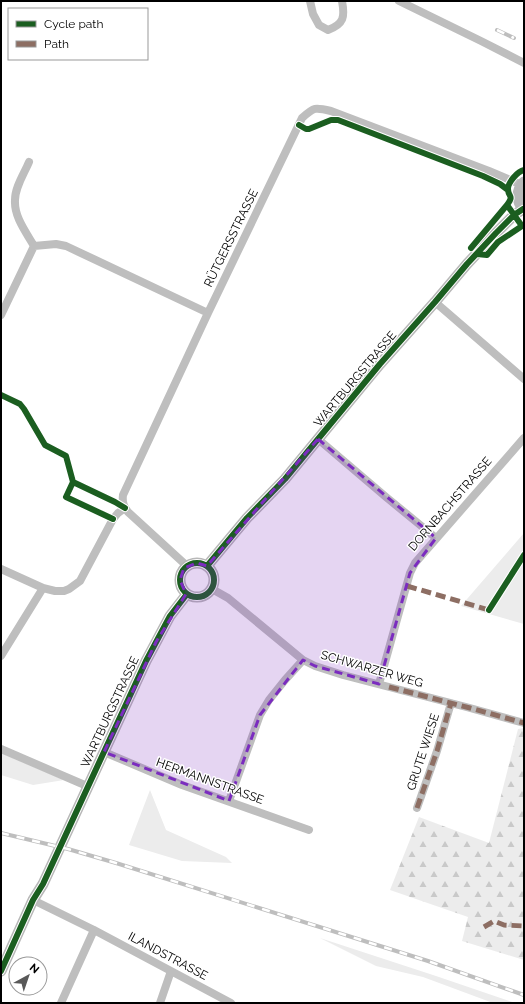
<svg xmlns="http://www.w3.org/2000/svg" width="525" height="1004" font-family="Raleway,sans-serif">
<style>
.green{fill:#ececec}
.forest{fill:url(#forest-firs)}
.lines{fill:none;stroke-linecap:round;stroke-linejoin:round}
.street{stroke:#bebebe;stroke-width:8}
.secondary{stroke:#b8b8b8;stroke-width:11}
.rail-casing{stroke:#bebebe;stroke-width:4}
.rail{stroke:#fff;stroke-width:2.5;stroke-dasharray:8;stroke-linecap:butt}
.quiet{stroke:#8d6e63;stroke-width:5;stroke-dasharray:10 5;stroke-linecap:butt}
.cycleway-casing{stroke:#fff;stroke-width:8}
.cycleway{stroke:#1b5e20;stroke-width:6}
.marked{fill:#7b2cbf;fill-opacity:0.2;stroke:#7b2cbf;stroke-width:3;stroke-dasharray:8 5;stroke-linejoin:round}
.labels{text-anchor:middle;stroke-width:3;stroke-linejoin:round;paint-order:stroke}
.street-label{font-size:12px;fill:#000;stroke:#fff}
</style>
<defs>
<pattern id="forest-firs" width="22" height="20" patternUnits="userSpaceOnUse"><rect width="22" height="20" fill="#ececec"/><path d="M5 1l3.5 6h-7zM16 11l3.5 6h-7z" fill="#c9c9c9"/></pattern>
</defs>
<rect width="100%" height="100%" fill="#fff"/>
<path class="green" d="M524,533V624L461,606Z
M1,753L64,780L33,785L1,775Z
M150,790L166,830L226,857L232,863L182,861L129,845Z
M320,938L436,976L515,1003H493L423,977L376,966Z"/>
<path class="forest" d="M524,728V960L462,941L468,917L390,890L419,817L489,843L518,729Z"/>
<g class="lines">
<path class="street" d="M310,1L313,14L319,25L328,30C344,24 345,17 342,1
M399,1L481,41L524,63
M29,162C24,174 15,187 15,200C14,217 26,232 34,246
M435,302L524,379
M1,315L34,246L56,244L66,246L208,313
M318,439L386,497L436,538
M187,566L128,512C124,507 122,503 123,495L208,313L302,118C314,107 315,107 331,111L489,171L522,185
M1,569L43,588L55,591H64L69,589L80,581L113,519L118,513L125,508
M212,589L228,598L303,660L315,666L343,675L470,708L524,723
M1,656L43,588
M379,684L410,573L415,563L524,438
M1,749L87,786
M104,752L182,785L309,830
M229,801L260,715L269,700L285,680L303,660
M417,808L437,751L451,703
M33,900L94,930L231,1003
M61,1003L94,930
M160,1003L171,971"/>
<path class="secondary" d="M524,182C516,191 516,201 524,210
M180 580a17 17 0 1 1 34 0a17 17 0 1 1-34 0Z
M207,566L247,518L285,479L380,364L435,302L467,264L496,233L514,215L523,209
M1,971L33,900L43,884L146,661L170,616L187,594"/>
<g class="rail-casing">
<path id="rail" d="M497,30L514,38
M1,833L68,849L116,863L428,961L524,995"/>
</g>
<use href="#rail" class="rail"/>
<path class="quiet" d="M407,586L489,610
M389,687L470,708L524,723
M417,808L437,751L451,703
M484,927L494,921L504,925L524,926"/>
<g class="cycleway-casing">
<path id="cycleway" d="M299,125L306,129H309L331,120H338L483,176L500,184L508,190
M524,170C518,171 507,183 508,190C509,198 514,195 507,205L522,226H524
M471,248L507,205
M477,254L487,255L498,242L522,226
M1,395L20,404L24,409L45,445L66,456L73,482L115,502L125,508
M73,482L66,497L113,519
M180 580a17 17 0 1 1 34 0a17 17 0 1 1-34 0Z
M207,566L247,518L285,479L380,364L435,302L467,264L496,233L514,215L523,209
M489,610L524,555
M1,971L33,900L43,884L146,661L170,616L187,594"/>
</g>
<use href="#cycleway" class="cycleway"/>
</g>
<path class="marked" d="M318,439L436,538L410,573L379,684L315,666L303,660L260,715L229,801L104,752L156,642L186,594L180,580L184,568L197,563L207,566Z"/>
<g class="labels">
<g class="street-label">
<text transform="translate(231 238) rotate(-64)" y="4">RÜTGERSSTRASSE</text>
<text transform="translate(355 379) rotate(-50)" y="4">WARTBURGSTRASSE</text>
<text transform="translate(450 504) rotate(-49)" y="4">DORNBACHSTRASSE</text>
<text transform="translate(372 669) rotate(16)" y="4">SCHWARZER WEG</text>
<text transform="translate(110 712) rotate(-65)" y="4">WARTBURGSTRASSE</text>
<text transform="translate(423 752) rotate(-72)" y="4">GRUTE WIESE</text>
<text transform="translate(210 781) rotate(20)" y="4">HERMANNSTRASSE</text>
<text transform="translate(168 956) rotate(28)" y="4">ILANDSTRASSE</text>
</g>
</g>
<rect width="525" height="1004" fill="none" stroke="#000000" stroke-width="4"/>
<rect x="8" y="8" width="140" height="52" fill="#ffffff" stroke="#999999"/>
<rect x="16" y="21" width="20" height="6" fill="#1b5e20" stroke="#999999"/>
<text x="44" y="28" font-size="12" fill="#000000">Cycle path</text>
<rect x="16" y="41" width="20" height="6" fill="#8d6e63" stroke="#999999"/>
<text x="44" y="48" font-size="12" fill="#000000">Path</text>
<g transform="translate(28 976) rotate(40)"><circle r="19" fill="#ffffff" stroke="#999999"/>
<path d="M0-3L7 15L0 10L-7 15Z" fill="#595959"/>
<text y="-6" font-size="11" font-weight="bold" text-anchor="middle" fill="#000000">N</text>
</g>
</svg>
